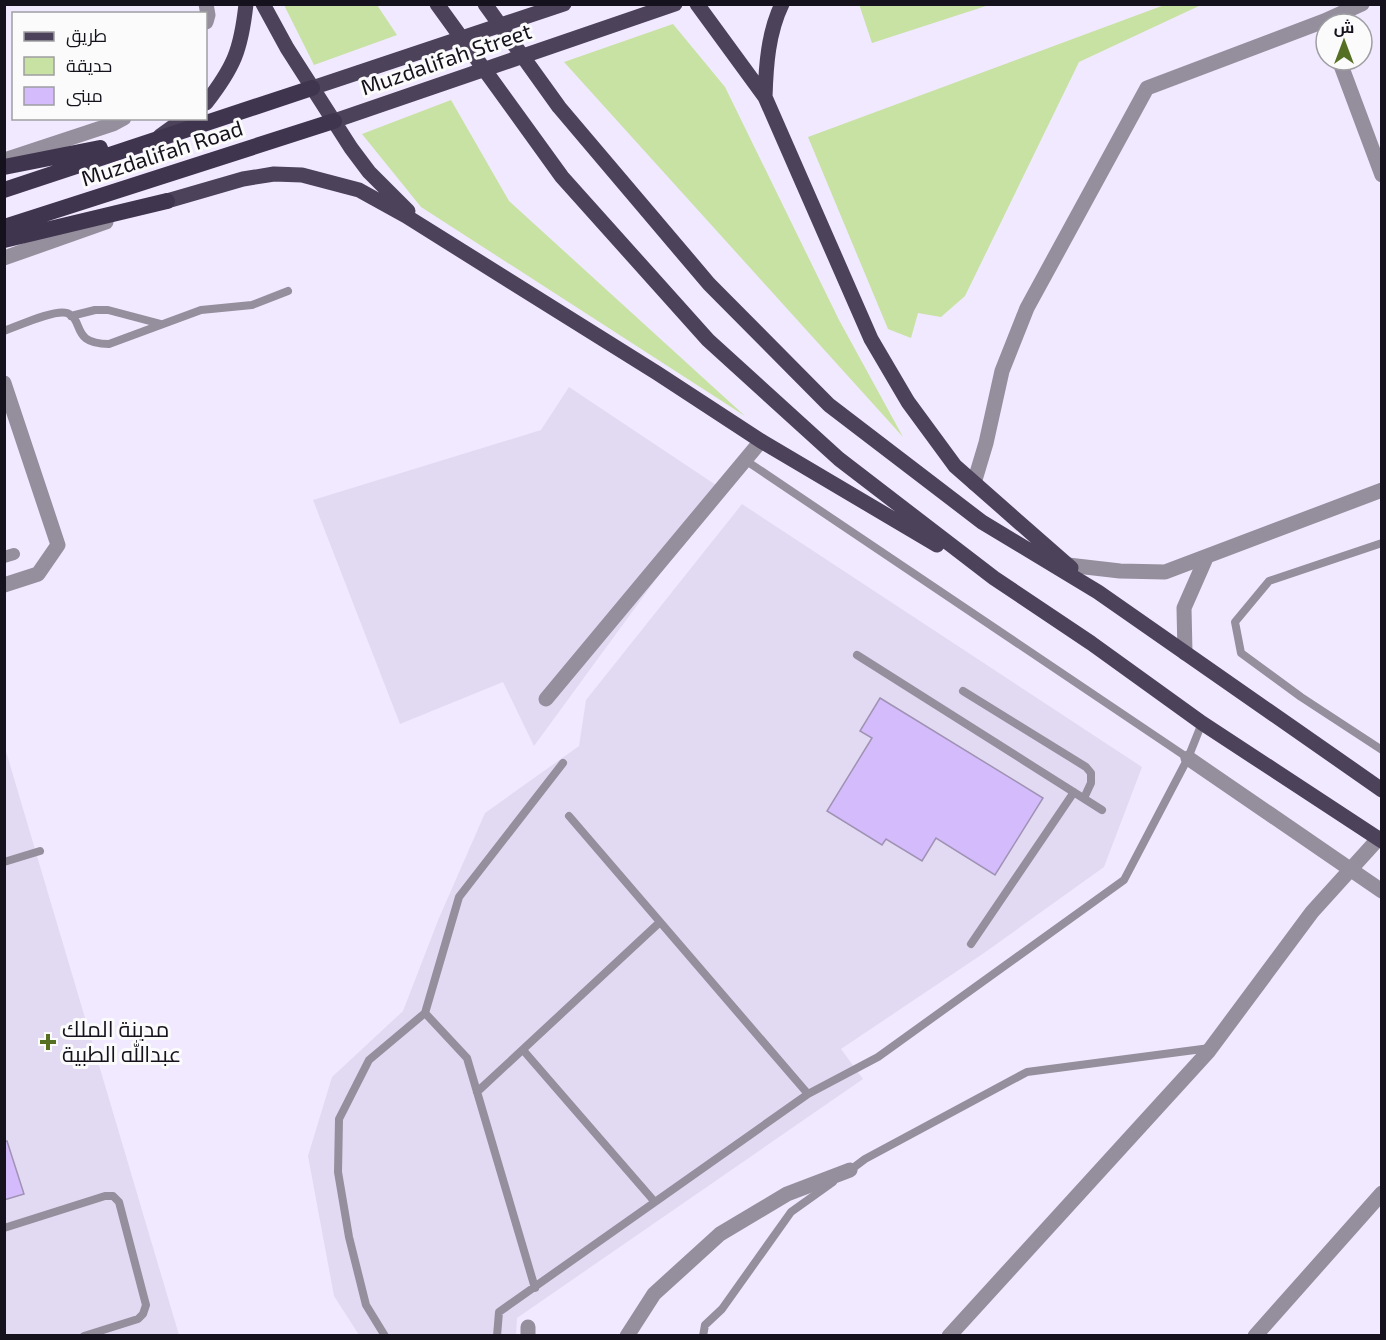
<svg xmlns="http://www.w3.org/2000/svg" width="1386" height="1340" font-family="'Exo 2',Cairo,sans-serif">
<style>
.built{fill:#e2daf2}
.green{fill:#c7e2a2}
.building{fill:#d4bbfc;stroke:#9f92b3;stroke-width:1.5}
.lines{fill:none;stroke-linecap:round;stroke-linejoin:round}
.service{stroke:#948e9d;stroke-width:8}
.pedestrian{stroke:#948e9d;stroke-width:12}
.minor{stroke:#948e9d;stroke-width:15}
.tertiary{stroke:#948e9d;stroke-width:15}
.primary{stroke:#4c425a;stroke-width:15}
.trunk{stroke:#40354e;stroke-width:16}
.poi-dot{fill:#557023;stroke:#fbfbfb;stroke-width:2}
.labels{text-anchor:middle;stroke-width:6;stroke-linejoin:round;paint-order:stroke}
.street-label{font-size:22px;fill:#16121d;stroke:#fbfbfb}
.poi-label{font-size:22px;fill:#16121d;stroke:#fbfbfb;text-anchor:start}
</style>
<rect width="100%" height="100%" fill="#f1e9ff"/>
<path class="built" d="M569,387L722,489L534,746L503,682L400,724L313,500L541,430Z
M742,504L1142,767L1104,867L984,953L841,1049L863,1079L517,1318L516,1335H359L334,1296L308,1156L332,1077L403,1011L439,918L485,813L579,746L586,700Z
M5,748L179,1335H5Z"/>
<path class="green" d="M859,4H989V5L872,43Z
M1167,4L1201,5L1079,62L965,296L941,317L918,313L911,338L888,329L808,137Z
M284,5H377L397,35L314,65Z
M673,24L725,87L839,320L903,437L564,62Z
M451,100L509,201L745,416L421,207L362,134Z"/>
<path class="building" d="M880,698L1043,798L995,875L936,838L922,861L886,839L882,845L827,811L872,738L860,731Z
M4,1141H7L24,1194L4,1200Z"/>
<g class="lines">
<path class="service" d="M71,316L95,310H108L161,324
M4,331C18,326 54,309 67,313C85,320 70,344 109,344L201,310L252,305L288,291
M745,460L1188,758
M1382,543L1269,581L1235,622L1241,653L1301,697L1382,750
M857,655L1102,810
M963,691L1086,767L1091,773V783L1084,798
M569,816L808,1094
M4,862L40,851
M971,944L1074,792
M425,1013L467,1058L535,1288
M523,1050L654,1201
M477,1092L660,922
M849,1171L865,1159L1027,1072L1210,1048
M4,1228L105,1196H113L119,1202L146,1305L143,1314L138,1319L84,1336
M385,1336L366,1305L349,1237L338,1172L339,1119L369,1060L425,1013L459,897L563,763
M497,1336L499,1312L808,1094L878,1057L1124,880L1188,758L1202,723
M703,1336L705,1325L722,1309L791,1212L833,1182"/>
<path class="pedestrian" d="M4,557L14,554"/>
<path class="minor" d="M1326,26L1324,21L1362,4
M1339,60L1382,175
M4,383L58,545L38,574L4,585
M974,483L986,443L1002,371L1027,308L1147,88L1324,21
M1068,565L1120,571L1165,572L1382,490
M1185,653L1184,608L1206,558
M546,699L761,441
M1188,758L1382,891
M528,1327V1336
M627,1336L654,1294L720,1234L787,1194L850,1170
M949,1336L1208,1052L1312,912L1379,838
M1255,1336L1382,1193"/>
<path class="tertiary" d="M206,22L208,15L206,4
M4,160L113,124L124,118
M4,258L106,222"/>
<path class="primary" d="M263,4L287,48L351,148L369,172L408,211
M437,4L562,177L708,340L839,459L994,578L1091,643L1202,723L1382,841
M485,4L559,107L709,284L829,405L982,522L1098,592L1382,790
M697,4L765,97
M782,4C768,33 766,66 765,97L871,339L908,402L955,466L1071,568
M312,88L564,4
M206,103C234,67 241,50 246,4
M334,121L675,4
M160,136L185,118
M167,201L243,179L274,174L302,175L359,190L406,216L657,373L761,441L937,545"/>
<path class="trunk" d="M4,167L100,148
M4,190L312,88
M4,227L334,121
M4,240L167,201"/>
</g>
<path class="poi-dot" d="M45 1033h6v6h6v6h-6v6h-6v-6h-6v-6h6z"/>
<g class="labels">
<g class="street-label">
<text transform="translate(446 59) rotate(-19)" y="8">Muzdalifah Street</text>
<text transform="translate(162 153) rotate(-18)" y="8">Muzdalifah Road</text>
</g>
<g class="poi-label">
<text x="62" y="1037">مدينة الملك<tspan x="62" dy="25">عبدالله الطبية</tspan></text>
</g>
</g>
<rect width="1386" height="1340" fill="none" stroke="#16121d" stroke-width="12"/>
<rect x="12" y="12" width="195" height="108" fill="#fbfbfb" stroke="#9f9ea2" stroke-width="1.5"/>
<rect x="24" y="32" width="30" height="9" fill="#4c425a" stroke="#9f9ea2" stroke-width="1.5"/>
<text x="66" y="42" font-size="18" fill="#16121d">طريق</text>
<rect x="24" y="57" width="30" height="18" fill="#c7e2a2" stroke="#9f9ea2" stroke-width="1.5"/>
<text x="66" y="72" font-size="18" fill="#16121d">حديقة</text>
<rect x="24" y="87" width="30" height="18" fill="#d4bbfc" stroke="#9f9ea2" stroke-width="1.5"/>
<text x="66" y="102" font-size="18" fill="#16121d">مبنى</text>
<g transform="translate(1344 42)"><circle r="28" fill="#fbfbfb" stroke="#9f9ea2" stroke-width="1.5"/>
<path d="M0-4.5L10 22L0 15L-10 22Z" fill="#557023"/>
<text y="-9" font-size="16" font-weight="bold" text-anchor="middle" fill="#16121d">ش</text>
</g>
</svg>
